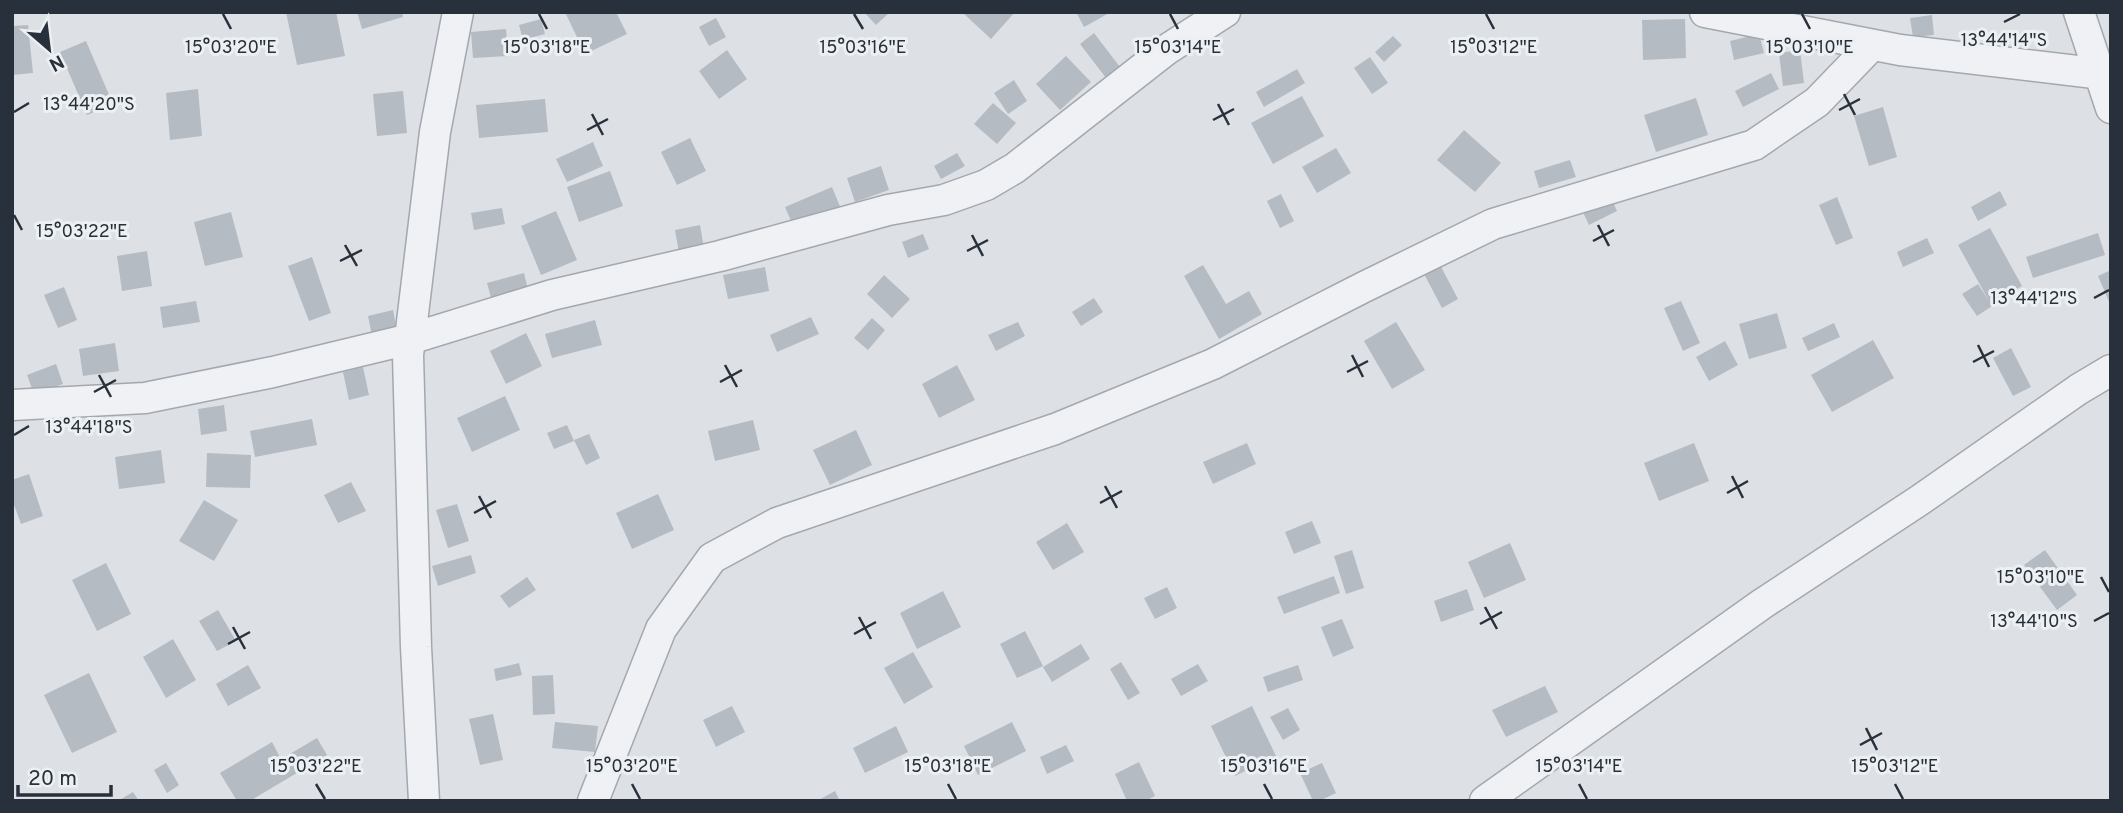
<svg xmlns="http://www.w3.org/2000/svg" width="2123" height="813" font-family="Overpass,sans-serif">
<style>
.building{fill:#b5bbc2}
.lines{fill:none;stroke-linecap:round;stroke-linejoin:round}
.minor-casing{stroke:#a3a8af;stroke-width:33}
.minor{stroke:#eff1f4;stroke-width:30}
.ticks{fill:none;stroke:#28303b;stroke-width:2.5}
.ticks-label{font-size:18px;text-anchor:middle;fill:#28303b;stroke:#ecf0f3;stroke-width:6;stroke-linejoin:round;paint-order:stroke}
</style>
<rect width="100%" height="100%" fill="#dde1e6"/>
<path class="building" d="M286,12H336L345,56L297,65Z
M357,12H402L403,17L362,29Z
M565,12H616L627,34L585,54Z
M864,12H890L876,25Z
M962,12H1015L991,39Z
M1076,12H1111L1084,27Z
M1932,15L1934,35L1913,37L1910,18Z
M716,18L726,37L709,46L699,27Z
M541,19L545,34L523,40L519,25Z
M1685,19L1686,58L1643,60L1642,20Z
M28,25L33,73L12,75V26Z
M506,29L508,56L473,58L471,32Z
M1094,33L1120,67L1106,78L1080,44Z
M1759,34L1764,53L1734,60L1730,41Z
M1393,36L1402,45L1384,62L1375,52Z
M86,41L113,104L87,115L60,52Z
M727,50L747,79L719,99L699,71Z
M1800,50L1804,83L1783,86L1779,53Z
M1066,56L1091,82L1060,110L1036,84Z
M1370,57L1388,83L1372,94L1354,68Z
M1297,69L1305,83L1264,107L1256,92Z
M1771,73L1779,89L1743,107L1735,91Z
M1014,80L1027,101L1008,114L994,93Z
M198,89L202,136L170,140L166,93Z
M403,91L407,133L377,136L373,94Z
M1302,96L1324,136L1273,164L1251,123Z
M1696,98L1708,135L1656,152L1644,115Z
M545,99L548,132L479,138L476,105Z
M993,103L1016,123L997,144L974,124Z
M1883,107L1897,157L1869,166L1854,116Z
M1464,130L1501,163L1475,192L1437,160Z
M690,138L706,171L677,185L661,152Z
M593,142L603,166L567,182L556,159Z
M1336,148L1351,173L1317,193L1302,167Z
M957,153L965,166L941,179L934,166Z
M1570,160L1576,177L1539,188L1534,171Z
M881,166L889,190L855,202L847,178Z
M610,171L623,206L579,222L567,187Z
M832,187L841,209L795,230L785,207Z
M1608,191L1617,211L1589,225L1580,206Z
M2000,191L2007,205L1978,221L1971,207Z
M1281,194L1294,221L1280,228L1267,201Z
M1837,197L1853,238L1836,245L1819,205Z
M502,208L505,224L474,230L471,213Z
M556,211L577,260L541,275L521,226Z
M231,212L243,257L205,266L194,222Z
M700,225L704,248L679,253L675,230Z
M1990,228L2022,286L1991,304L1992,306L1977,316L1962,294L1978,284L1989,301L1958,245Z
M2098,233L2105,255L2033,278L2026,257Z
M923,234L929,249L908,258L902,242Z
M1927,238L1934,253L1903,267L1897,252Z
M147,251L152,286L122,291L117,256Z
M312,257L331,313L309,321L288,266Z
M1438,261L1458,299L1442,308L1422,270Z
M1203,265L1226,304L1249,291L1262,314L1219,339L1184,276Z
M765,267L769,291L728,299L723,275Z
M2111,270V306L2098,276Z
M524,273L528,290L492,301L487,283Z
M884,275L910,299L892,318L867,294Z
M64,287L77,320L58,328L44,295Z
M1094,298L1103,312L1081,326L1072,312Z
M196,301L200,322L163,328L160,307Z
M1681,301L1700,343L1683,351L1664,308Z
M393,310L397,331L372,336L368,316Z
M1777,313L1787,348L1749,359L1739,324Z
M811,317L819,334L777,352L770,335Z
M872,318L885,330L868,350L854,338Z
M595,320L602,345L552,358L545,334Z
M1018,322L1025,336L996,351L988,335Z
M1396,322L1425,370L1392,389L1364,341Z
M1834,323L1840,337L1808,351L1802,338Z
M526,333L542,366L506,384L490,351Z
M1873,340L1894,378L1832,412L1811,375Z
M1725,341L1738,365L1709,381L1696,357Z
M115,343L119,371L83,376L79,349Z
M2011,348L2031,387L2013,396L1993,358Z
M56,364L63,384L34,394L27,375Z
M957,365L975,400L939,418L922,384Z
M363,367L369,395L349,400L343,372Z
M505,396L520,430L472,452L457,418Z
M224,405L227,431L201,435L198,409Z
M312,419L317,445L255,457L250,431Z
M753,420L760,450L715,461L708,431Z
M567,425L574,441L554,449L547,433Z
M856,430L872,465L830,485L813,450Z
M589,434L600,458L586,465L574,440Z
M1247,443L1256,464L1213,484L1203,462Z
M1694,443L1709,481L1659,501L1644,463Z
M161,450L165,483L119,489L115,457Z
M207,453L251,455L250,488L206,487Z
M29,474L43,516L21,524L12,499V480Z
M351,482L366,511L338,523L324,495Z
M658,494L674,530L632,549L616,513Z
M204,500L238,520L214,561L179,541Z
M457,504L469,541L448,548L436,510Z
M1312,521L1321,543L1294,554L1285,532Z
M1067,523L1084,552L1053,570L1036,542Z
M1510,543L1526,580L1484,598L1468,562Z
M1352,550L1364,588L1346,594L1334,556Z
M2045,550L2077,595L2057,610L2024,565Z
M471,555L476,573L438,586L432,566Z
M106,563L131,614L97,631L72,580Z
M1334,576L1340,593L1284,614L1277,597Z
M527,577L536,590L509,608L500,596Z
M1167,587L1177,608L1155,619L1144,598Z
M1467,589L1474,610L1441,622L1434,601Z
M943,591L961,627L917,649L900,613Z
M218,610L236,641L217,651L199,621Z
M1342,619L1354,648L1333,657L1321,627Z
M1025,631L1043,666L1017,678L1000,644Z
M173,639L196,680L166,698L143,657Z
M1081,644L1090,659L1052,682L1043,667Z
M913,652L933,687L904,704L884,668Z
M1121,662L1140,693L1128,700L1110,669Z
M519,663L522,675L496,681L494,669Z
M1198,664L1208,681L1181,696L1171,679Z
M248,665L261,688L228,706L216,684Z
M1298,665L1303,680L1268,692L1263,677Z
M89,673L117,732L72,753L44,695Z
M553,675L555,714L533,715L532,676Z
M1545,686L1558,712L1506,737L1492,710Z
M732,706L745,732L716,747L703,720Z
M1252,706L1276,756L1235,776L1211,726Z
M1288,708L1300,730L1283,740L1270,717Z
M493,714L503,760L480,765L469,719Z
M555,722L598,726L595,752L552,748Z
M1012,722L1026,751L978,775L964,746Z
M896,726L908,752L865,773L853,748Z
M317,738L327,755L250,801H237L220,773L272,742L281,759Z
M1066,745L1074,761L1047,774L1040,757Z
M1139,762L1155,796L1145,801H1127L1115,774Z
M166,763L179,785L167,793L154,770Z
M1322,763L1336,793L1319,801H1313L1300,773Z
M835,791L840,801H817Z
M133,792L139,801H118Z"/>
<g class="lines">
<g class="minor-casing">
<path id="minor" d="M1705,12L1900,50L2111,75
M2079,12L2111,108
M12,405L145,398L273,372L410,339L552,295L720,256L888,210L944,200L986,185L1015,168L1166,50L1225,12
M424,801L416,647L408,355L435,132L458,12
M593,801L661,629L712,558L777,523L1055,429L1213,364L1364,287L1493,224L1754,145L1817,102L1872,45
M1485,801L1762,604L1920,500L2079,389L2111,370"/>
</g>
<use href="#minor" class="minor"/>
</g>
<path class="ticks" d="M223,14L231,29M539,14L547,29M854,14L863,29M1170,14L1178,29M1486,14L1494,29M1802,14L1810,29M2004,22L2020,14M1844,94L1855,115M1218,104L1229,125M1839,110L1860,99M14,112L29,103M592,114L603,135M1213,120L1234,109M587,130L608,119M14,215L22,230M1598,225L1609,246M972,235L983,256M1593,241L1614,230M345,245L357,266M967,251L988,240M340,261L362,250M2094,298L2109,290M1978,345L1989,367M1352,355L1363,377M1973,362L1994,351M725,365L737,387M1347,372L1368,361M99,375L111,397M720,382L742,370M94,392L116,380M14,435L29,426M1732,476L1743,498M1105,486L1117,508M1727,493L1748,481M479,496L491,518M1100,503L1122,491M474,513L496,501M2101,577L2109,592M1485,607L1497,629M859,617L871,639M2094,621L2109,613M1480,624L1502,612M233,627L245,649M854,634L876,622M228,644L250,632M1866,728L1877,750M1860,745L1882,733M316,784L325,799M632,784L640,799M948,784L956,799M1264,784L1272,799M1579,784L1587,799M1895,784L1903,799"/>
<g class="ticks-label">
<text x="2004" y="46">13°44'14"S</text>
<text x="231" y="53">15°03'20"E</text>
<text x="547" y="53">15°03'18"E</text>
<text x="1178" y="53">15°03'14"E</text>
<text x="1494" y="53">15°03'12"E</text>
<text x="1810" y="53">15°03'10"E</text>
<text x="863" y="53">15°03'16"E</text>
<text x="89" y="110">13°44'20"S</text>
<text x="82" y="237">15°03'22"E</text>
<text x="2034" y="304">13°44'12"S</text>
<text x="89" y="433">13°44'18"S</text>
<text x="2041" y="583">15°03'10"E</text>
<text x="2034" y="627">13°44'10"S</text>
<text x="316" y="772">15°03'22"E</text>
<text x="632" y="772">15°03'20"E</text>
<text x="948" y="772">15°03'18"E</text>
<text x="1264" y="772">15°03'16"E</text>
<text x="1579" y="772">15°03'14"E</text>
<text x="1895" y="772">15°03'12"E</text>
</g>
<rect width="2123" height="813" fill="none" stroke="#28303b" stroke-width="28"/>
<g transform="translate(49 49) rotate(152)" stroke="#ecf0f3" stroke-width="5" paint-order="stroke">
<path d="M0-5L12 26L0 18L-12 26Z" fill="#28303b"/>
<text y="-10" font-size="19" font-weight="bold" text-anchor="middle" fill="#28303b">N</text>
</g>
<path d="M18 785v10h93v-10" fill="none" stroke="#28303b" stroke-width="3.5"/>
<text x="28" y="785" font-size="21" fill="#28303b" stroke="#ecf0f3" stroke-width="5" paint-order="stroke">20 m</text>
</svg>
